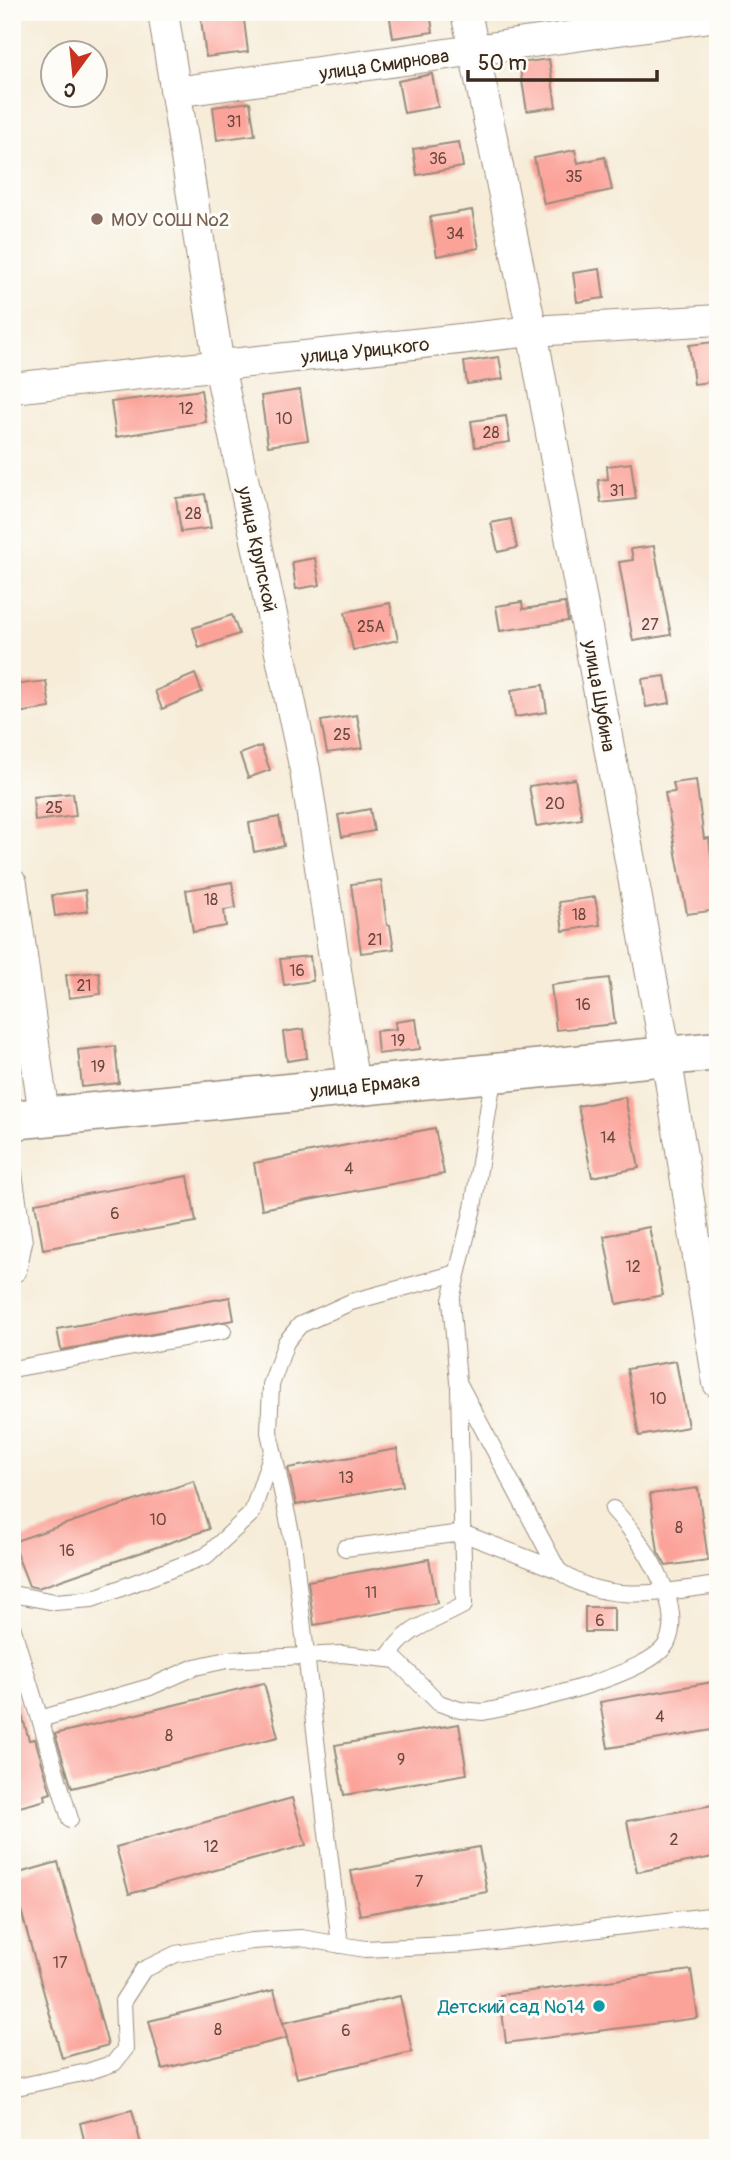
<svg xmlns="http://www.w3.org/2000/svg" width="730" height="2160" font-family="Pangolin,sans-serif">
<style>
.building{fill:#fba299}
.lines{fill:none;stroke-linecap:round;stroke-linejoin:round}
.service-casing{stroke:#988b7b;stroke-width:18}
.minor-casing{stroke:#988b7b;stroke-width:32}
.tertiary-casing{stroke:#988b7b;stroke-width:41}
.service{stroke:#fff;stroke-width:16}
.minor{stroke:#fff;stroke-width:30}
.tertiary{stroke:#fff;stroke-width:38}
.education-dot{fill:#8d6e63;stroke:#fdfcf7;stroke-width:2.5}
.culture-dot{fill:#0f9aa8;stroke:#fdfcf7;stroke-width:2.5}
.labels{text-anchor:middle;stroke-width:6;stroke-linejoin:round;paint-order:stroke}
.number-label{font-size:16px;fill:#6b483d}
.street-label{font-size:19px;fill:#3b2a1e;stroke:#fdfcf7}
.education-label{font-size:19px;fill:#785e54;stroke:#fdfcf7;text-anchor:start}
.culture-label{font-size:19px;fill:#0d838f;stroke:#fdfcf7;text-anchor:end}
</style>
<rect width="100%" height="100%" fill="#fdfcf7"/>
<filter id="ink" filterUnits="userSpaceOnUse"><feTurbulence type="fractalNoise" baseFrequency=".0143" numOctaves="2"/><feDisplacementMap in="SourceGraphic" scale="14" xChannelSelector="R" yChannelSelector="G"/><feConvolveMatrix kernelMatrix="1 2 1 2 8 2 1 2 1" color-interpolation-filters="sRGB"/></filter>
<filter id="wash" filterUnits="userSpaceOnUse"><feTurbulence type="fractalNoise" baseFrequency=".00686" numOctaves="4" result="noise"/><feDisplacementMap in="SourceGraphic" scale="28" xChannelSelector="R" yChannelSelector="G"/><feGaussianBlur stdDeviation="1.57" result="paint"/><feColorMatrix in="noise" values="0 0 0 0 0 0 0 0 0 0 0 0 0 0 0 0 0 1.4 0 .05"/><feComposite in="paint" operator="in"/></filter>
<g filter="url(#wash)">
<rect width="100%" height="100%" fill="#f6ecd8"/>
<g id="blocks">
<path class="building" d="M200,12H243L248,52L206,57Z
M389,12H430L433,32L393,38Z
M549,59L556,107L527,111L519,63Z
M432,74L438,107L404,113L398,81Z
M250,102L255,135L217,140L213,107Z
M459,142L463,167L417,175L413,149Z
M575,150L578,163L605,157L612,190L544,204L534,158Z
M472,210L479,248L437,256L430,217Z
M600,269L604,298L577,302L573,273Z
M713,342L718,381L694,384L689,345Z
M499,357L503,379L467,384L464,362Z
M201,390L206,422L116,437L111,402Z
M300,390L308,440L268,446L261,396Z
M506,416L510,442L475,447L471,421Z
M631,463L636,499L601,503L598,480L608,479L607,466Z
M205,494L211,528L181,532L176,498Z
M511,519L517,548L498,552L491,523Z
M654,546L671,635L633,641L619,562L633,560L631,549Z
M315,558L320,585L296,589L292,562Z
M522,602L523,609L565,603L568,621L500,631L496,606Z
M390,603L398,640L353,650L345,612Z
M232,615L239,634L199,648L193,628Z
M195,674L202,692L162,709L155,691Z
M665,676L670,703L646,707L642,679Z
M46,681L50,708L17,713L13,685Z
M543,685L547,712L515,717L511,690Z
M357,715L363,748L327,753L321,721Z
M261,746L270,770L248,778L240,754Z
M575,779L582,819L536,826L529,786Z
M696,780L704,839L709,838L711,855L718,910L687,914L665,793L675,792L673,783Z
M73,793L76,816L35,821L33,797Z
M370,809L374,831L342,837L338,815Z
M279,817L284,846L254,852L249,823Z
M381,880L387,925H390L394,949L361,953L351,884Z
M232,882L236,908L224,910L226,926L193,932L186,890Z
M85,890L88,911L55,916L52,895Z
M595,897L600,925L563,931L559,902Z
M310,956L313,981L284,985L280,959Z
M99,972L101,994L69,998L66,975Z
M609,978L615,1024L556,1030L551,985Z
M416,1019L420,1049L378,1054L376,1031L396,1029L395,1022Z
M304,1029L307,1058L287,1061L283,1032Z
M115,1046L119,1083L82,1087L78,1050Z
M625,1097L639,1168L592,1177L578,1106Z
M435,1128L444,1174L262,1209L254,1163Z
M188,1176L196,1222L43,1249L35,1203Z
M649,1227L663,1295L617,1304L604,1236Z
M230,1297L234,1320L61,1350L57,1329Z
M676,1361L688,1427L639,1436L627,1369Z
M397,1449L403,1486L296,1505L288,1468Z
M194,1481L209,1529L38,1588L29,1586L12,1542Z
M698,1488L708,1560L666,1566L658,1552L650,1494Z
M429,1559L437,1603L314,1625L308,1581Z
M585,1607H614V1632H585Z
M718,1681V1729L608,1748L600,1702Z
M264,1683L278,1737L72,1788L55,1734Z
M18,1701L29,1740L35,1739L51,1793L45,1795L46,1800L12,1809V1702Z
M459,1724L467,1774L344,1795L335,1745Z
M292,1798L306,1845L129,1894L116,1847Z
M718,1804V1856L637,1872L627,1821Z
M479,1847L487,1892L360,1915L351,1871Z
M58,1862L108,2045L62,2058L12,1878V1875Z
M691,1970L698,2018L506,2043L500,1995Z
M274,1990L287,2038L162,2069L149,2021Z
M400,1996L412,2052L297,2078L283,2023Z
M132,2110L142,2148H86L80,2123Z"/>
</g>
</g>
<g filter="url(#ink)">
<use href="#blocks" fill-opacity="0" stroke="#988b7b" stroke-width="2"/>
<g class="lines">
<g class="service-casing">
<path id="service" d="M494,1072L473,1208L451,1300L458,1382L558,1570C604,1606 663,1592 718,1585
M12,1160L24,1242L18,1272L12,1276
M12,1369L223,1331
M345,1548L462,1533L558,1570
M12,1594L55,1602L92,1599L206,1556L252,1513L272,1453
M12,1626L70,1819
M387,1658C410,1624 430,1624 464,1605L459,1388
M40,1719L150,1687L195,1667L227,1660L342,1654L396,1660L439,1703L460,1710L483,1712C519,1705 651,1675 667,1643C686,1603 639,1537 613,1509
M340,1945L293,1542L269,1432L271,1385L286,1342L300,1325L351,1302L457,1273
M12,2088L87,2072L114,2063L125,2049L123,2001L143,1970L176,1954L252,1941L301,1938L365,1949L469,1944L718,1915"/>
</g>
<g class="minor-casing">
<path id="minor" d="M163,12L219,366L305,770L354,1086
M466,12L532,331L666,1055L718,1383
M175,92L718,16
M12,388L532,331L718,320
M12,884L44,1116"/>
</g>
<g class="tertiary-casing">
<path id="tertiary" d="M12,1120L718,1051"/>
</g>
<use href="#service" class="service"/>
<use href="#minor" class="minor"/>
<use href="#tertiary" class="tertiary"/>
</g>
</g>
<circle class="education-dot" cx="97" cy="219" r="7"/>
<circle class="culture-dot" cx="599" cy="2006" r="7"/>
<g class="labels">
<g class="number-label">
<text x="234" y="127">31</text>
<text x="438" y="164">36</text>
<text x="574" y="182">35</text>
<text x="455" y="239">34</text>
<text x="186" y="414">12</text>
<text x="284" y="424">10</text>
<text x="491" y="438">28</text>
<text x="617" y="496">31</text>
<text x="193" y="519">28</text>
<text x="650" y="630">27</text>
<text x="371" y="632">25А</text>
<text x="342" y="740">25</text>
<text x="555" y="809">20</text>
<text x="54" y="813">25</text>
<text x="211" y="905">18</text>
<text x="579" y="920">18</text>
<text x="375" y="945">21</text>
<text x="297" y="976">16</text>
<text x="84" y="991">21</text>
<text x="583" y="1010">16</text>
<text x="398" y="1046">19</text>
<text x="98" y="1072">19</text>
<text x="608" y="1143">14</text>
<text x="349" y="1174">4</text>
<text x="115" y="1219">6</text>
<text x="633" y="1272">12</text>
<text x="658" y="1404">10</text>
<text x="346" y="1483">13</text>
<text x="158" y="1525">10</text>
<text x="679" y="1533">8</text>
<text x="67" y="1556">16</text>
<text x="371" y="1598">11</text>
<text x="600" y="1626">6</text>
<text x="660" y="1722">4</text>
<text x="169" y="1741">8</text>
<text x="401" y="1765">9</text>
<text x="674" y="1845">2</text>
<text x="211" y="1852">12</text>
<text x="419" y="1887">7</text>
<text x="60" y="1968">17</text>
<text x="218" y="2035">8</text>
<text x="346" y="2036">6</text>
</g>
<g class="street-label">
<text transform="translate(384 64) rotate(-8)" y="7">улица Смирнова</text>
<text transform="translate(365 350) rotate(-6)" y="7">улица Урицкого</text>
<text transform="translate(258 549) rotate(78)" y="7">улица Крупской</text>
<text transform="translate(600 696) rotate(80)" y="7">улица Шубина</text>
<text transform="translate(365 1085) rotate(-6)" y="7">улица Ермака</text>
</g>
<g class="education-label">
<text x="111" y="226">МОУ СОШ №2</text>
</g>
<g class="culture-label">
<text x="585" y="2013">Детский сад №14</text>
</g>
</g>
<rect width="730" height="2160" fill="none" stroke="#fdfcf7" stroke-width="42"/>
<g transform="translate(74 74) rotate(195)"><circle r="33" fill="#fdfcf7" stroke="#afa8a0" stroke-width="2"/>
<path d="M0-5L12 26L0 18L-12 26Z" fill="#c8321e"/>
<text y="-10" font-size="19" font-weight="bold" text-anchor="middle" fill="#3b2a1e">С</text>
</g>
<path d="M468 70v10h189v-10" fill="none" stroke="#3b2a1e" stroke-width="3.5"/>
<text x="478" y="70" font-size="21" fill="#3b2a1e" stroke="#fdfcf7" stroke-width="5" paint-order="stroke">50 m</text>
</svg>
